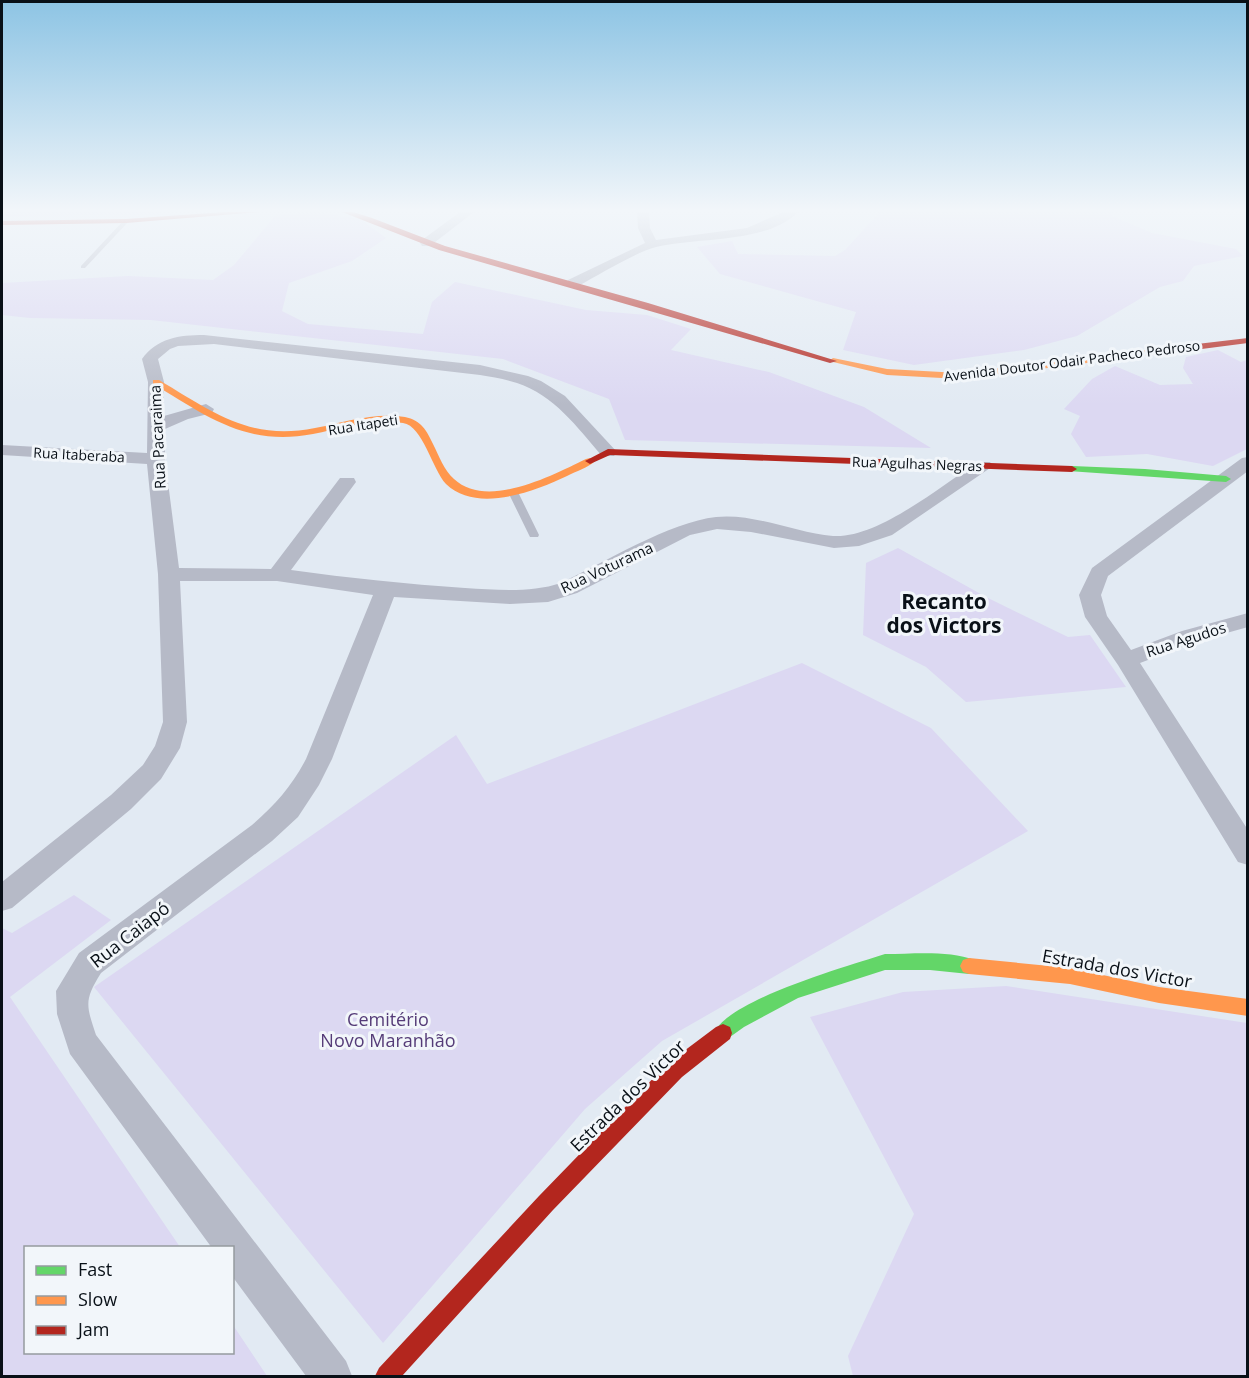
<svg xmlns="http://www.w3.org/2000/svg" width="1249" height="1378" font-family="'Open Sans',sans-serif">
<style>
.green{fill:#dcd8f2}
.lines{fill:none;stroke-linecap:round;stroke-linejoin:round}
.lane{fill:#b6bac7;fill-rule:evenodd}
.street{fill:#b6bac7;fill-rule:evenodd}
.fast{fill:#63d668;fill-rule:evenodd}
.slow{fill:#ff974d;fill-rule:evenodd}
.jam{fill:#b3261e;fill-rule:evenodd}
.labels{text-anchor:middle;stroke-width:6;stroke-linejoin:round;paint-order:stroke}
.far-street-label{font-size:14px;fill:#091017;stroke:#f2f6fa}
.street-label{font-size:15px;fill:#091017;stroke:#f2f6fa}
.near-street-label{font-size:18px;fill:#091017;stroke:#f2f6fa}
.near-park-label{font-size:18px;fill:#553c78;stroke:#f2f6fa}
.district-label{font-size:21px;font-weight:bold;fill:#091017;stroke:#f2f6fa}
</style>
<rect width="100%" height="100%" fill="#e2eaf3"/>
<path class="green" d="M2,212H160L158,214L2,216Z
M315,212L360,219L386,238L352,261L289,283L282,311L308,324L423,334L432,302L455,282L586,310L647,315L691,329L671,350L769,372L864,407L931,448L625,440L609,399L503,359L151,320L30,318L2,315V283L128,276L213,280L234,265L275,216Z
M880,212H1113L1112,216L1152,233L1236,249L1243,256L1194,266L1183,281L1160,287L1077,336L1024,350L914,365L843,350L856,312L720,274L697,247L732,241L738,254L835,256L845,250Z
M1218,350L1241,362L1247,360V449L1213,466L1147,454L1086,457L1071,434L1080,416L1064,409L1092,379L1115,366L1160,385L1193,384L1183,368L1186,357Z
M898,548L988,598L1068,637L1090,635L1126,687L966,702L926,667L863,635L866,563Z
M802,663L931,728L1028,831L662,1041L585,1109L383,1343L94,987L456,735L487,784Z
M74,895L111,920L10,997L180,1247L26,1248V1352H232L233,1325L267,1376H2V928L12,933Z
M1006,986L1247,1023V1376H853L848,1356L914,1214L810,1017L903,992Z"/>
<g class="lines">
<path class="lane" d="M124,220L129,221L85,268H81V266Z
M513,489L518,492L539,535L538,537H530L529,535L508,492Z"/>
<path class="street" d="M460,212H474L430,246H422L420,243L422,240Z
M637,212H649L650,228L656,240L747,228L783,212H798C767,244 697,237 656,247C636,252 599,275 578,286H568L566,283L568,280L645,243L638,228Z
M204,335L480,365L528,376L541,381L565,396L617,452L614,456H602C577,427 554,395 517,383C505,379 492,377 480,375L214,344L178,346L170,349L158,359L164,382V416L206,404L214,409L212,413L188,419L165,429V459L179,568L271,569L340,478H354L356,482L291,570C349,578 407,584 465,588C497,590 531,593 561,583C605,562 670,522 716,517C755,513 795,533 833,536C877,539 941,486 978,462H990L993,466L892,535L859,546L834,548L751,532L717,529L690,535L577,593L548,602L510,604L394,597L332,759L319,785L298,817L272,841L101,973C84,1000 86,1005 96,1035L346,1361L352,1376H306L232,1276V1248H212L70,1054L57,1014L56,991L79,953L252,825C275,805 292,786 306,759L373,595L277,581H180L187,722L180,748L161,779L131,809L12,908L2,911V882L111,795L143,765L155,746L163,722L158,574L147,464L2,455V445L147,453L148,382L142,359C157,338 179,335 204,335Z
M1248,457V471L1108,576L1101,595L1107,616L1131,650L1182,631L1248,613V627L1198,641L1140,663L1248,830V865L1238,862L1118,665L1085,617L1079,595L1092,568L1242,458Z"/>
<path class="fast" d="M1072,466L1145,469L1226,476L1231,479L1226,482L1068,471V467Z
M885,954C913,954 948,950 975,960L978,966L975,972L969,974L930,970H885L798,998L744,1027L723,1042L716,1039L714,1033C729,999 849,966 885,954Z"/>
<path class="slow" d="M1163,348L1166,349V353L960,379L887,375L829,361L833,358L887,369L960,373Z
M153,380H159C213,412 249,441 315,428C345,422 375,412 405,417C421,420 427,431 433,444C439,456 444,470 454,479C487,510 553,475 586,459L590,458L595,461C588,468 576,471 567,476C535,491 477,514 446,484C432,469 423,426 403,423C373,418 342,428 313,434C246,447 207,416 153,384Z
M969,958L1070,968L1159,987L1248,999V1016L1159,1003L1070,984L969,974L963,972L960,966L963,960Z"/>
<path class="jam" d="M224,212H259L126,223L2,225V221L126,219Z
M342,212H353L372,218L445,246L648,303L837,361L830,363L439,250Z
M1248,338V343L1163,354L1159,351L1163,348Z
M608,449L1072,466L1077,469L1072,472L610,455L590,464L585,461Z
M723,1024L730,1027L732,1033L730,1039L682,1077L553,1210L402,1376H375L379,1368L539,1196L668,1063L716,1027Z"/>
</g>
<linearGradient id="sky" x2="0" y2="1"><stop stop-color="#8dc4e4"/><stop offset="0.52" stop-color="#f2f6fa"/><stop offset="1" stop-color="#f2f6fa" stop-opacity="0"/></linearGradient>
<rect width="1249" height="405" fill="url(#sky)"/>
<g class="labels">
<g class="far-street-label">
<text transform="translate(1072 361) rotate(-7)" y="5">Avenida Doutor Odair Pacheco Pedroso</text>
<text transform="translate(363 425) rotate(-9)" y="5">Rua Itapeti</text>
<text transform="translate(79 455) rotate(3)" y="5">Rua Itaberaba</text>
<text transform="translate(917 464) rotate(2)" y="5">Rua Agulhas Negras</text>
</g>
<g class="street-label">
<text transform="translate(158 437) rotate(-93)" y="5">Rua Pacaraima</text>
<text transform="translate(607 568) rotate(-25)" y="5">Rua Voturama</text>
<text transform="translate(1186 640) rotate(-18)" y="5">Rua Agudos</text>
</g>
<g class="near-street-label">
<text transform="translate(130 935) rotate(-38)" y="6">Rua Caiapó</text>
<text transform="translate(1117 969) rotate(10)" y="6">Estrada dos Victor</text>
<text transform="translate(628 1096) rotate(-44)" y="6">Estrada dos Victor</text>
</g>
<g class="near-park-label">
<text x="388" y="1026">Cemitério<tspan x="388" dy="21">Novo Maranhão</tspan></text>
</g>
<g class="district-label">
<text x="944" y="609">Recanto<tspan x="944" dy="24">dos Victors</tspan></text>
</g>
</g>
<rect width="1249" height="1378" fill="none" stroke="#091017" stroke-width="6"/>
<rect x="24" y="1246" width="210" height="108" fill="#f2f6fa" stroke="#959a9f" stroke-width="1.5"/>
<rect x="36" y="1266" width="30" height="9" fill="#63d668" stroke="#959a9f" stroke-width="1.5"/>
<text x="78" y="1276" font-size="18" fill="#091017">Fast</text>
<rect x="36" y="1296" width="30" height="9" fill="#ff974d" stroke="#959a9f" stroke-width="1.5"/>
<text x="78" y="1306" font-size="18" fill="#091017">Slow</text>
<rect x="36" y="1326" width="30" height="9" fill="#b3261e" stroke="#959a9f" stroke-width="1.5"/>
<text x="78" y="1336" font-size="18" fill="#091017">Jam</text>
</svg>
